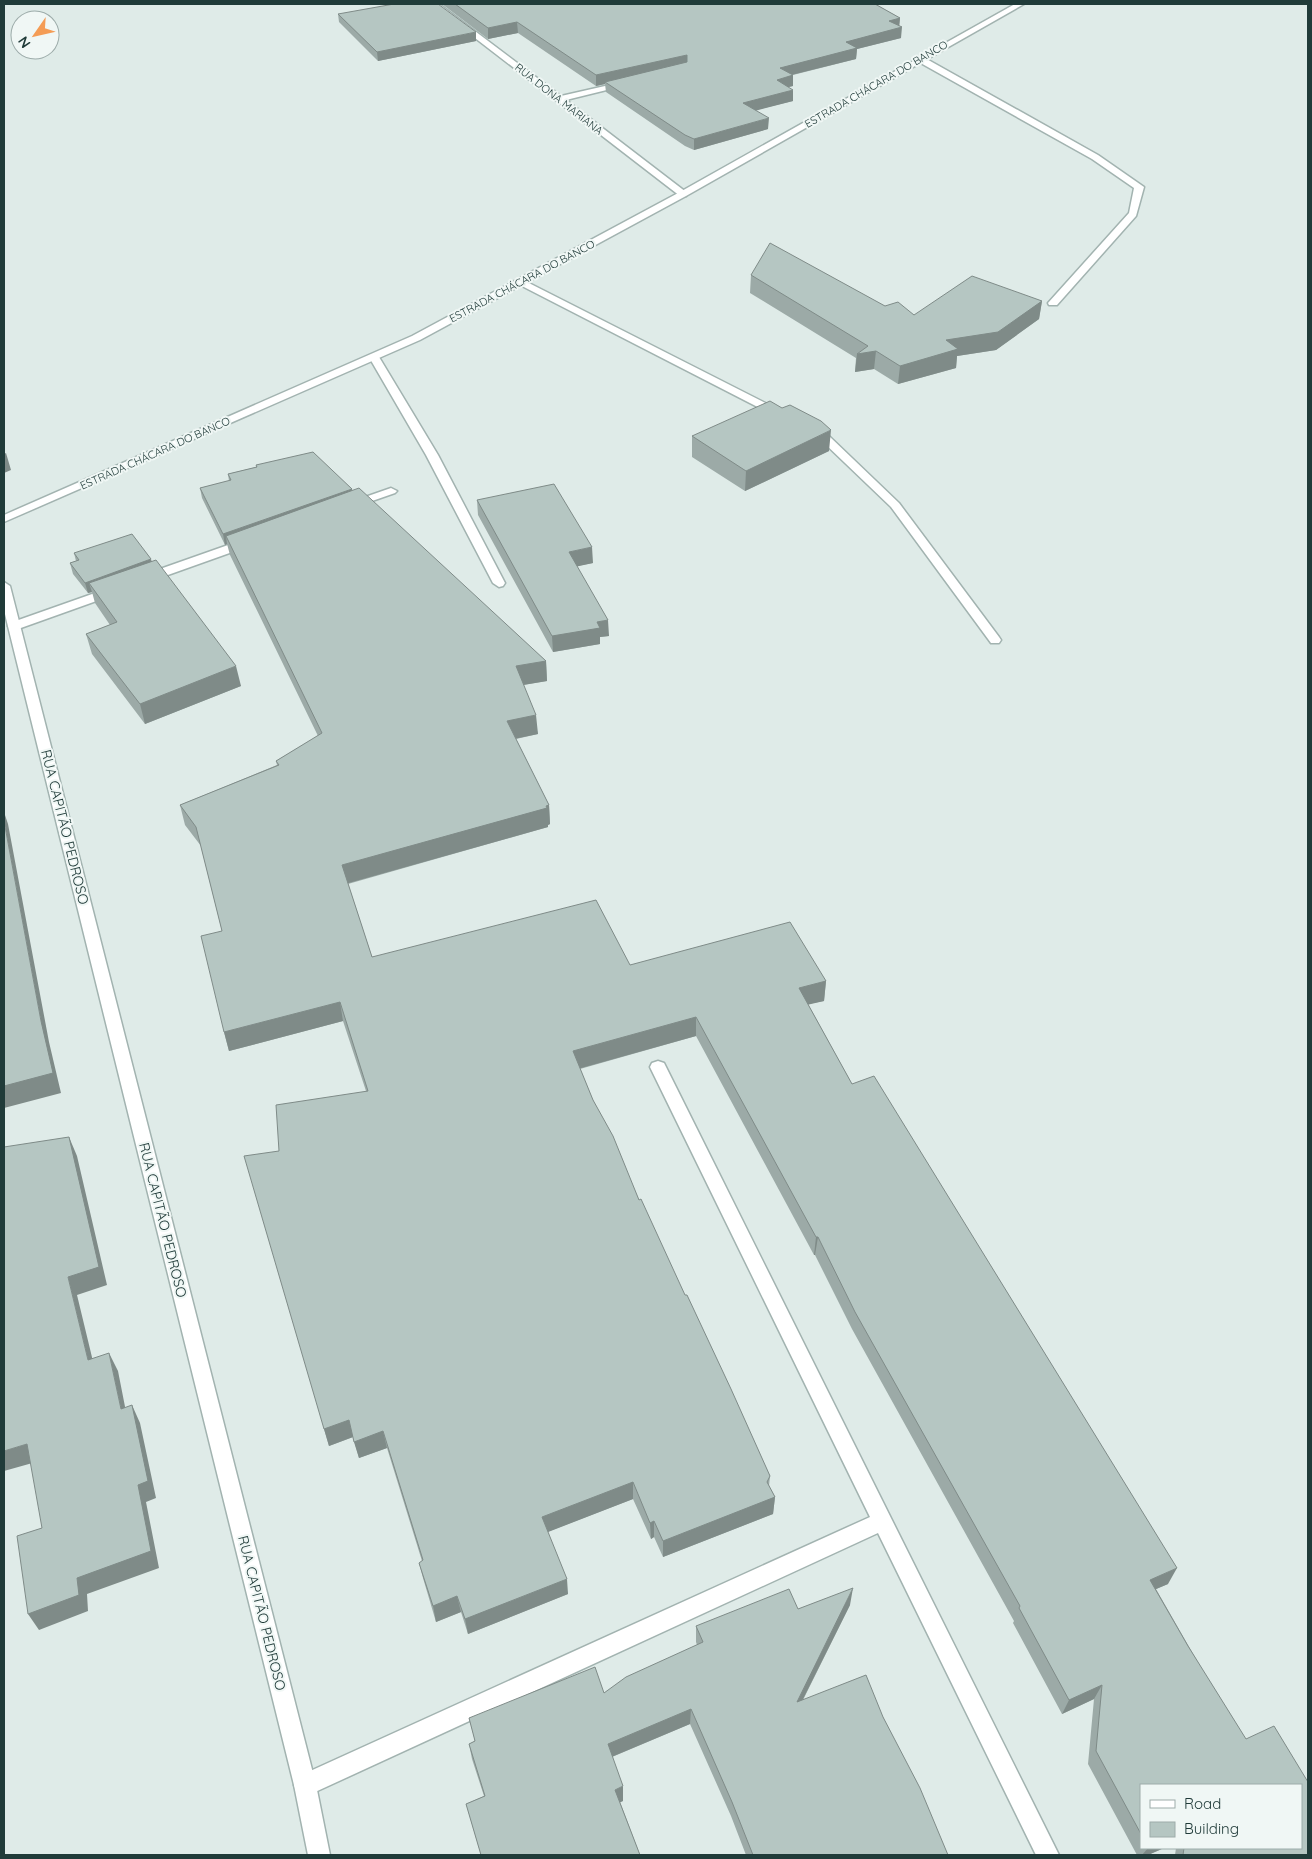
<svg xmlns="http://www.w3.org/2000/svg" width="1312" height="1859" font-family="Quicksand,sans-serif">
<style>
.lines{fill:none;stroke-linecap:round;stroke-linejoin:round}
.service-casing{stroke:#a2b3b0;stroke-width:3}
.minor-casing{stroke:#a2b3b0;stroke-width:3}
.tertiary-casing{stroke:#a2b3b0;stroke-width:3}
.service{fill:#fff;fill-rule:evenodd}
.minor{fill:#fff;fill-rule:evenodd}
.tertiary{fill:#fff;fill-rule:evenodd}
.wall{fill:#9caaa7}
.shaded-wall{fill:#7f8b88}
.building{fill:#b5c6c2;stroke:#7f8b88}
.labels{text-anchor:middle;stroke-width:4;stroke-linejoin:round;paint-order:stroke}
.far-street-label{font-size:11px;fill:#203b39;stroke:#f0f7f5}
.street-label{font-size:14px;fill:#203b39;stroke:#f0f7f5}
</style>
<rect width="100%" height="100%" fill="#dfebe8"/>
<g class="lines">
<g class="service-casing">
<path id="service" d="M917,57H923L1098,155L1144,187L1136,216L1057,305H1049L1048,303L1129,213L1134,188L1092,159L917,61Z
M521,279L783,412L784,414L783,416H775L518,284L516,282Z
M374,354L379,357L438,455L505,583L503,586L499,587L493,583L426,455L369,357Z
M813,429L829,436L899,503L999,637L1001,640L999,643H991L891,507L821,440L808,432L809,430Z
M658,1061L664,1063L666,1067L1059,1855H1036L878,1533L313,1793L305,1796L297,1793L294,1785L297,1777L870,1517L650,1067L652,1063Z"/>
</g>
<g class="minor-casing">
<path id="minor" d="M431,4H439L561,96L627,81V85L566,100L686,192V196H680Z
M391,488L397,491L395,493L352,508L346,505L348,503Z
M248,538L254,542L252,545L151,581L147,582L141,578L143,575Z
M112,587L116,588L118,591L116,594L18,629H10L8,626L10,623Z"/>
</g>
<g class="tertiary-casing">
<path id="tertiary" d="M1015,4H1024L686,196L420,340L4,522V515L412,336L680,192Z
M4,582L10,586L316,1785L330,1855H308L294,1785L4,610Z"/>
</g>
<use href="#service" class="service"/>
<use href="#minor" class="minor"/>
<use href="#tertiary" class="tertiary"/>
</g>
<path class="wall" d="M442,4H875L900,18L899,26L901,38L857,49L856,59L793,75V86L788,87L793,101L756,110L768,129L694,150L685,146L606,92L605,84L596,86L518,33L488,39Z
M338,14L476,41L378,61L339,22Z
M751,275L885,306L914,315L1042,301L1039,319L996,350L957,356L956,368L898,384L874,369L855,372L856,358L750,293Z
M782,408L829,451L745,491L692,457V436Z
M256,465L352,489V491L546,661L547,681L523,685L538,734L516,739L549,805L550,824L548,825V827L348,884L372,957L630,965L826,981L824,1001L808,1004L852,1084L1168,1584L1156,1589L1308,1855H1175L1176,1848H1301L1141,1785V1848H1164L1148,1855H1137L1088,1764L1094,1699L1062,1714L1013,1623L1014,1621L852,1329L815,1255H814L696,1036L580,1069L593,1100L639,1200L770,1476L769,1486L775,1497L773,1514L663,1557L654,1537L651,1539L633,1499L547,1532L568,1594L468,1634L461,1612L436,1622L423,1578L419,1563L422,1561L387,1448L359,1458L353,1437L329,1446L324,1429L279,1151L366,1091L343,1021L229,1051L224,1032L222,931L201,846L185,825L180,805L277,765L276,761L318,736L230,555L227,544L225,545L202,498L200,488L229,481L228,474L256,467Z
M477,500L593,563L577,566L609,636L600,637V644L553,652L478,515Z
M74,553L152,561L241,686L145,724L92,654L86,634L110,625L95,603L92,592L88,593L73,574L70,563L76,561Z
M850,1605L803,1700L883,1717L948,1855H746L731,1816L690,1724L612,1757L623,1801L620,1802L640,1855H481L466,1804L484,1796L472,1759L469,1744L475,1741L469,1718L604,1693L697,1645L696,1642V1626L798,1609Z"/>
<path class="shaded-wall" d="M900,18L899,28L902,27L901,38L857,49L856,59L779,78L780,68L889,21Z
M517,22L518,33L488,39V28Z
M476,32V41L378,61L377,52Z
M687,55V66L605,82V84L596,86V75Z
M793,75V86L776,90L777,80Z
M793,90V101L743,114V103Z
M769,118L768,129L694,150V139Z
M1042,301L1039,319L996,350L957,356L956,368L898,384L900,366L946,340Z
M876,351L874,369L855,372L857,354Z
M831,430L829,451L745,491L746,471Z
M6,453L11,470L4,473V454Z
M352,489L354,499L226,536L227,544L225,545L223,534Z
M592,547L593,563L570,568L569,552Z
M151,559L154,570L89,583L92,592L88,593L85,583Z
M608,620L609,636L600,637V644L553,652L552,636L597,622Z
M546,661L547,681L517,686L516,666Z
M236,666L241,686L145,724L140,704Z
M536,715L538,734L509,740L507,721Z
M549,805L550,824L548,825V827L345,884L342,865Z
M4,812L8,824L49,1042L61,1093L4,1108V1086L41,1021L4,821Z
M826,981L824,1001L798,1007L799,988Z
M340,1002L343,1021L229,1051L224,1032Z
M696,1017V1036L574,1070L573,1051Z
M69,1137L77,1156L107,1285L77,1295L97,1378L88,1360L68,1277Z
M816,1237H818L815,1255H814Z
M109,1353L118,1371L129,1427L121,1409Z
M132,1405L140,1423L156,1498L146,1502L159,1568L87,1594L88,1611L39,1630L28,1614L77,1578L138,1485Z
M349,1420L353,1437L329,1446L324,1429Z
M383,1431L387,1448L359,1458L354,1442Z
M27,1444L36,1462L4,1471V1451Z
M633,1482V1499L543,1534L542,1517Z
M775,1497L773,1514L663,1557V1541Z
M654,1521V1537L651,1539L650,1523Z
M1177,1568L1168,1584L1142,1595L1150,1580Z
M567,1579L568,1594L468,1634L465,1619Z
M853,1588L850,1605L794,1717L797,1702Z
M457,1596L461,1612L436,1622L433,1606Z
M1102,1685L1094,1699L1062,1714L1069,1700Z
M691,1709L690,1724L609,1758L608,1744Z
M623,1786V1801L616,1804L615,1790Z
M1148,1848H1164L1148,1855H1142Z"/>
<path class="building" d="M394,4H438L476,32L377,52L338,14Z
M455,4H875L900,18L889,21L902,27L846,42L857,48L780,68L793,75L777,80L793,90L743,103L769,118L694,139L685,135L605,82L687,62V55L596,75L517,22L488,28Z
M770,243L885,306L898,302L914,315L972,276L1042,301L998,332L946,340L958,349L900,366L876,351L857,354L868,346L751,275Z
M770,401L782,408L790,405L821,421L831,430L746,471L692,436Z
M313,452L352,489L223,534L200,488L231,480L228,474L257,467L256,465Z
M554,484L592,547L569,552L608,620L597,622L600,628L552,636L477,500Z
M359,488L546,661L516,666L536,715L507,721L549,805L546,806L547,808L342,865L372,957L596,900L630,965L790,922L826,981L799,988L852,1084L874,1076L1177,1568L1150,1580L1188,1646L1246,1739L1274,1726L1308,1782V1855H1183L1184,1848H1301V1785H1141V1834L1096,1751L1102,1685L1069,1700L1019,1608L1020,1606L855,1312L818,1237H816L696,1017L573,1051L593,1100L613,1136L639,1200L641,1199L685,1295H687L731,1389L770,1476L767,1482L775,1497L663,1541L654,1521L650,1523L633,1482L542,1517L567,1579L465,1619L457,1596L433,1606L419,1563L423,1560L383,1431L354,1442L349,1420L324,1429L244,1156L279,1151L276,1105L368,1091L340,1002L224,1032L201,936L222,931L196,827L180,805L279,765L276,761L322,733L226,536Z
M132,534L151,559L85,583L70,563L79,560L74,553Z
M156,560L236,666L140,704L86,634L117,622L89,583Z
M4,821L41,1021L53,1073L4,1086Z
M69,1137L99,1267L68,1277L88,1360L109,1353L121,1409L132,1405L148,1481L138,1485L151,1551L77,1578L79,1595L28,1614L17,1536L42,1528L27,1444L4,1451V1147Z
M853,1588L797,1702L866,1675L883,1717L920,1788L948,1855H753L732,1802L691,1709L608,1744L623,1786L615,1790L640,1855H481L466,1804L485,1796L469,1744L475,1741L469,1718L595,1667L604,1693L626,1677L703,1642L696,1626L789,1589L798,1609Z"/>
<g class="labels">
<g class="far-street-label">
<text transform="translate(876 84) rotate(-30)" y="4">ESTRADA CHÁCARA DO BANCO</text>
<text transform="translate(559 99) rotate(38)" y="4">RUA DONA MARIANA</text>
<text transform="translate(522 281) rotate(-28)" y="4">ESTRADA CHÁCARA DO BANCO</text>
<text transform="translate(155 453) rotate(-24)" y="4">ESTRADA CHÁCARA DO BANCO</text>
</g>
<g class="street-label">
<text transform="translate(65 827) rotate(76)" y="5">RUA CAPITÃO PEDROSO</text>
<text transform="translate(163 1220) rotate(76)" y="5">RUA CAPITÃO PEDROSO</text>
<text transform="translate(262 1613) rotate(76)" y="5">RUA CAPITÃO PEDROSO</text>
</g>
</g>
<rect width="1312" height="1859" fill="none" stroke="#203b39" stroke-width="10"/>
<rect x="1140" y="1784" width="162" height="65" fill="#f0f7f5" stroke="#9dacaa"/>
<rect x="1150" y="1800" width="25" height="8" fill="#ffffff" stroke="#9dacaa"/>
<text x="1184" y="1809" font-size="15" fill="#203b39">Road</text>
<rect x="1150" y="1822" width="25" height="15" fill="#b5c6c2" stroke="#9dacaa"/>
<text x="1184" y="1834" font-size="15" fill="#203b39">Building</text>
<g transform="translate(35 35) rotate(236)"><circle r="24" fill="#f0f7f5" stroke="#9dacaa"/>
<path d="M0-4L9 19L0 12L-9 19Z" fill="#f49c55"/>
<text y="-8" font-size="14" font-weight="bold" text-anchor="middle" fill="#203b39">N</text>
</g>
</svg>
